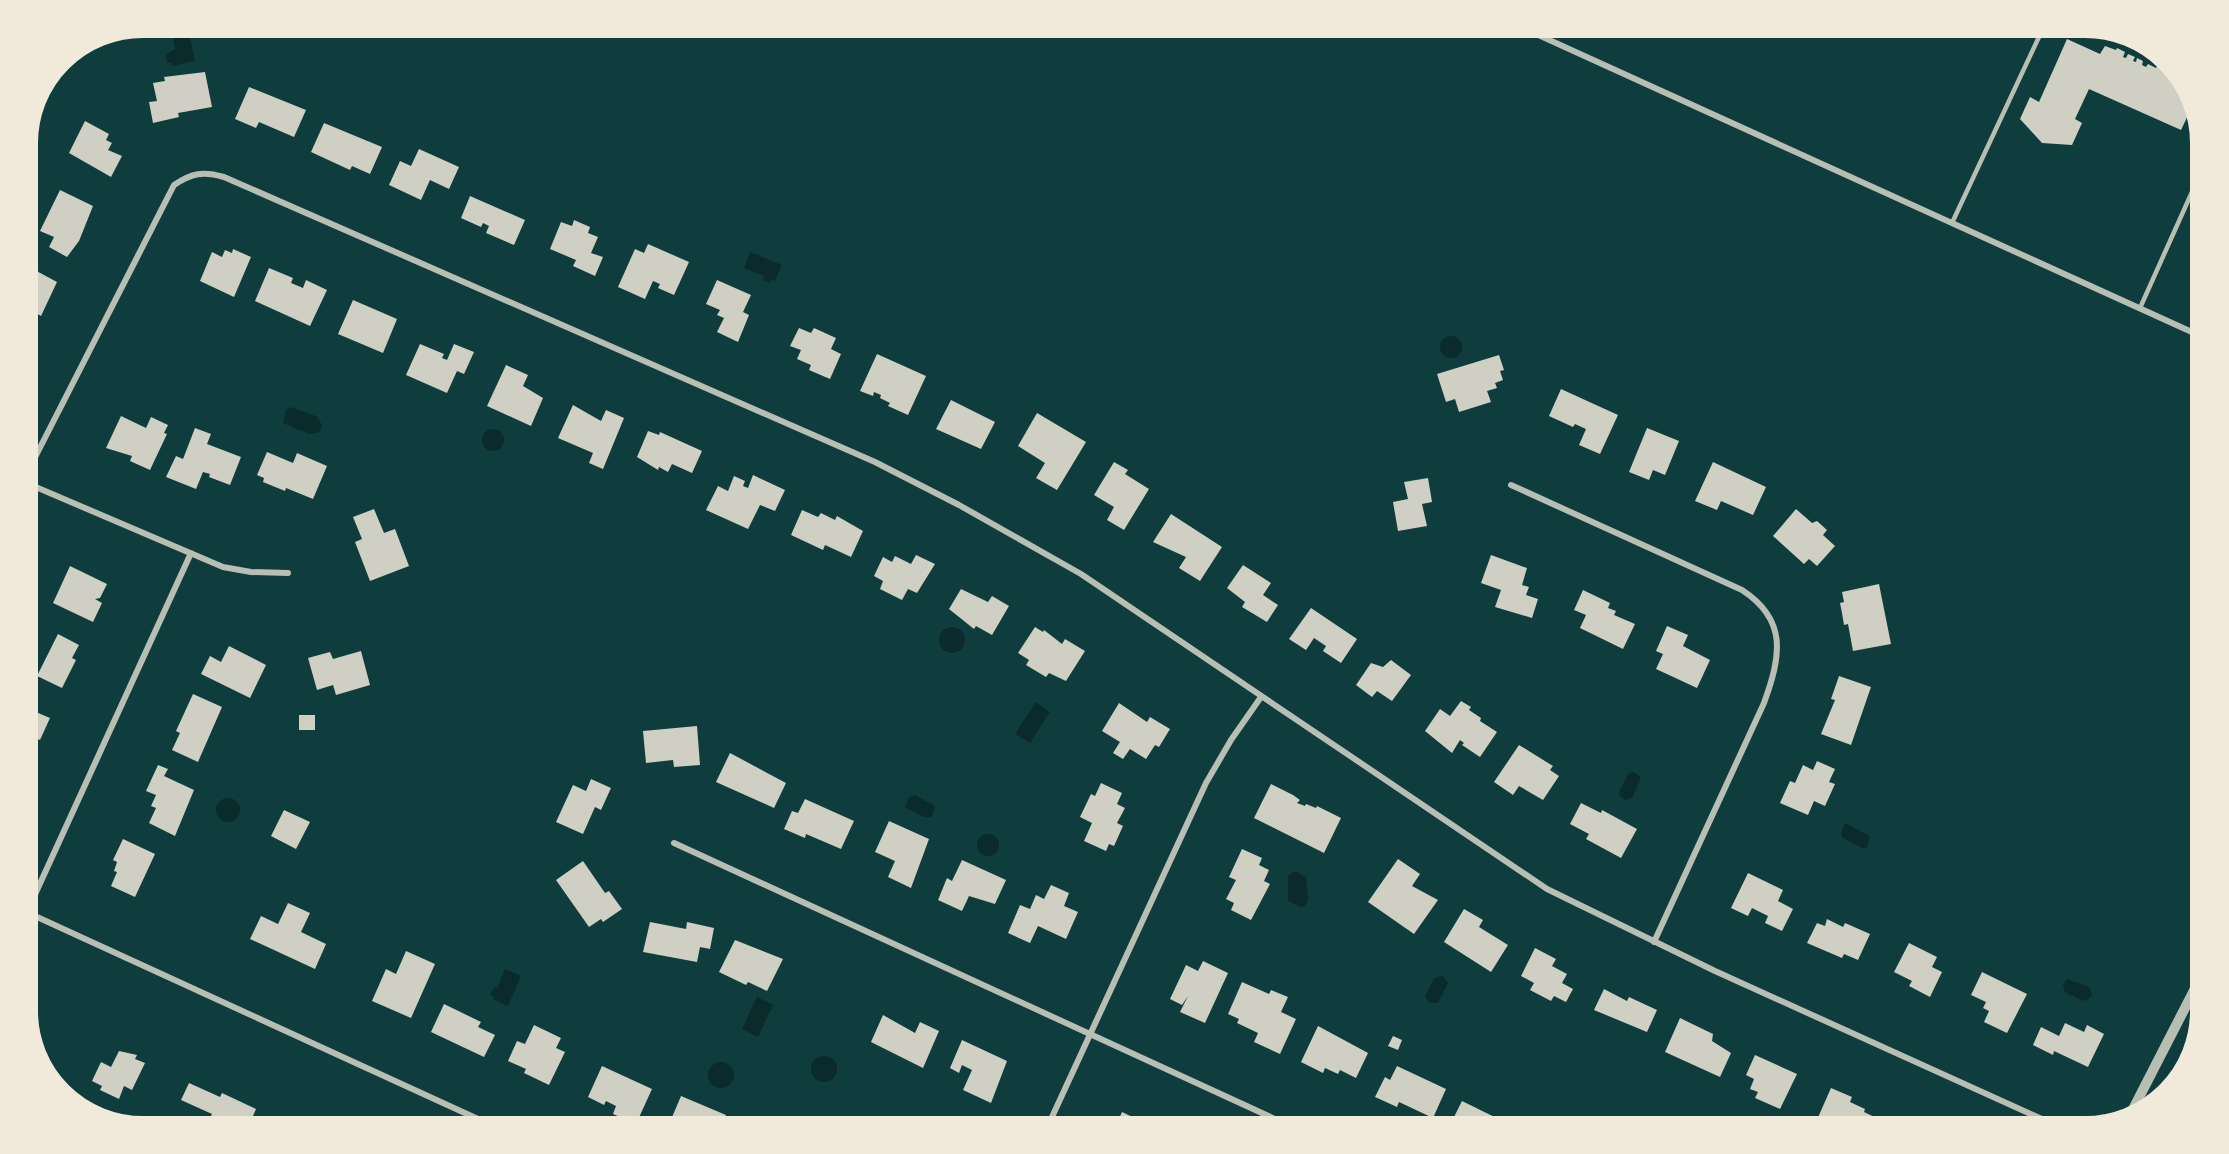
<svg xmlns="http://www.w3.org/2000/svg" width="2229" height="1154" font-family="'Public Sans',sans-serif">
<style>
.water{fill:#0a2a2b}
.building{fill:#cfcfc3}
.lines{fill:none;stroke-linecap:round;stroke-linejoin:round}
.service{stroke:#b8beb3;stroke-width:4.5}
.minor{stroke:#b8beb3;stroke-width:6}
.tertiary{stroke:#b8beb3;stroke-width:10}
.rim{fill:none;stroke:#f1e9da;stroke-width:8}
</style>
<rect width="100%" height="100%" fill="#0f3d3e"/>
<path class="water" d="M187,24L195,61L172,66L171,63H167L166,54L175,49L171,26Z
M750,252L782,265L775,281L771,279L770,283L763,280L764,276L744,268Z
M1440 347a11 11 0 1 1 22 0a11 11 0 1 1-22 0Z
M291,407L318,417L322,426L320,432L309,434L283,423L286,410Z
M482 440a11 11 0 1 1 22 0a11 11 0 1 1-22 0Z
M939 640a13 13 0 1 1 26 0a13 13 0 1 1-26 0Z
M1036,702L1050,712L1030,743L1015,734Z
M1634,772L1641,777L1632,798L1625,800L1620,796L1619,791L1629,773Z
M915,795L935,806L932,817H924L905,807L909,797Z
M216 810a12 12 0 1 1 24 0a12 12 0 1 1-24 0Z
M1845,823L1870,836L1867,847L1863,848L1843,838L1841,833Z
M977 845a11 11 0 1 1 22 0a11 11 0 1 1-22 0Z
M1295,871L1306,877L1308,900L1305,906L1301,907L1288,901V876Z
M505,969L521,976L508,1006L493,999L494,996L490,995L494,987L497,988Z
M1443,976L1448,983L1438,1003H1429L1425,997L1434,978Z
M2067,979L2089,987L2092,994L2090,998L2083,1001L2065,992L2063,985Z
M757,997L773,1005L758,1037L742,1029Z
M811 1069a13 13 0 1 1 26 0a13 13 0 1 1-26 0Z
M708 1075a13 13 0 1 1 26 0a13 13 0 1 1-26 0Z"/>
<path class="building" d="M2067,39L2100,54L2105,46L2116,50L2117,48L2125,52L2123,57L2126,58L2128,54L2135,57L2133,61L2136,62L2137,58L2143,61L2142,65L2146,67L2148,64L2156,68L2159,62L2175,70L2172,76L2182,84L2184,80L2187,82L2194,103L2181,130L2089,89L2075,119L2082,123L2072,145L2042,143L2020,119L2030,97L2039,102Z
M205,72L212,107L178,113L179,117L153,123L149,102L157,101L153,83L165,81L164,77Z
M249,87L306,110L294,137L259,122L256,128L235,119Z
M85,121L109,134L106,140L112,143L108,150L122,156L111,177L69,153Z
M324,123L382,147L370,174L352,166L350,170L311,152Z
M419,149L459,167L449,189L430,180L421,200L389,185L400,161L411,166Z
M60,190L93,206L79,241L67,257L49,247L54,237L40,231Z
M470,196L525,220L514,245L486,233L489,226L483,223L481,227L461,218Z
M574,220L590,227L588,233L598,237L591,253L603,257L595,276L573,266L576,260L550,249L561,222L572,226Z
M648,244L689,262L674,295L658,288L660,284L653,281L645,299L618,287L635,249L644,253Z
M233,249L251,257L234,297L200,281L212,252L222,257L225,250L232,253Z
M31,268L57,282L41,316L36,313L26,331L24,280Z
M269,268L293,278L291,283L303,288L306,280L327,290L310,326L255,301Z
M717,280L751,295L743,312L749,315L738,342L717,332L724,318L717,315L720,310L706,304Z
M353,300L397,319L383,353L338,334Z
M799,328L811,333L814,328L836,338L831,349L841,354L830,379L809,370L811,365L797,359L801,350L790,346Z
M420,344L444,354L442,358L447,360L454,344L474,352L464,374L457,371L447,393L406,375Z
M877,354L926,376L908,415L888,406L890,403L880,398L881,395L874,392L873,396L860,391Z
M1499,355L1504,370L1500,371L1503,380L1495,383L1497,388L1487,391L1491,402L1459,412L1455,399L1446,402L1437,374Z
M506,365L528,375L523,386L543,398L531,426L487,406Z
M1561,389L1618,415L1600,454L1579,445L1586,429L1575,424L1573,427L1549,416Z
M951,400L995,422L981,449L936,429Z
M573,405L601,421L606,410L624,418L603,469L589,463L593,453L558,438Z
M1037,413L1086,442L1057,490L1036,478L1045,463L1018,446Z
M121,416L146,428L151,417L168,425L164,433L167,434L150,470L130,461L132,456L106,448Z
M195,428L211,434L207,444L241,457L230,485L209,477L210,474L203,472L196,489L166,477L176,456L183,459Z
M1647,428L1679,441L1665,475L1653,470L1649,480L1629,472Z
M648,431L659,435L660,432L702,451L692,473L672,464L668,472L659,467L658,470L637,457Z
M267,452L293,463L297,453L327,466L313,499L286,488L285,491L263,482L264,478L257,475Z
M1114,462L1128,470L1125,474L1149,489L1124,530L1107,520L1114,507L1094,495Z
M1713,462L1766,487L1753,515L1721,501L1717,510L1695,501Z
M753,475L785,490L775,511L760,505L748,529L706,510L718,486L728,491L734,476L745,481L743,486L748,488Z
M1428,478L1432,502L1422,504L1427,526L1398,531L1393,502L1408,499L1404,482Z
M374,509L384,533L395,529L409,566L370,581L355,542L362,539L353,517Z
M1796,509L1812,523L1817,521L1827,530L1823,535L1835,546L1817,566L1809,559L1804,564L1773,536Z
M802,510L818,517L821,513L835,520L837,516L863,531L851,557L825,545L823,550L791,535Z
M1171,514L1222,547L1200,581L1179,568L1186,557L1153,542Z
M916,555L935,564L917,593L908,589L902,600L880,589L883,581L874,576L883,557L892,562L895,556L911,564Z
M1491,555L1527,568L1522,585L1529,587L1526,595L1538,599L1532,618L1495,607L1501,590L1481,583Z
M1243,565L1271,583L1263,595L1278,605L1267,622L1242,607L1245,602L1227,588Z
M70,566L107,584L100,598L95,599L102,603L93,622L53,603Z
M1879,584L1891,644L1853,651L1848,624L1844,625L1842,613L1840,603L1844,602L1842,592Z
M961,589L988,602L992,596L1009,606L992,635L976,626L974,629L949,609Z
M1583,590L1610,603L1608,608L1616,611L1614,615L1635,624L1623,649L1580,628L1586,615L1574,610Z
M1311,608L1357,639L1341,663L1323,651L1326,646L1314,638L1306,650L1289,639Z
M1667,626L1688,635L1683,646L1710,660L1697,688L1656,669L1663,654L1656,651Z
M1035,627L1043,632L1044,630L1062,644L1065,639L1085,651L1066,681L1049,673L1046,677L1026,665L1029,660L1018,653Z
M58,634L79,645L72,658L76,660L62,688L37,676Z
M229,646L266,665L250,698L201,674L210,656L221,662Z
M361,651L370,685L336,695L333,685L317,690L308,658L330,652L333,659Z
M1391,660L1411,675L1392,701L1377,691L1372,697L1356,685L1371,663L1383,667Z
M1839,676L1871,687L1851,745L1821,734L1835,700L1831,699Z
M193,694L222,707L198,762L172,750L180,733L176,731Z
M1461,701L1471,707L1469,710L1481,718L1480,721L1497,732L1480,757L1462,745L1464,743L1460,740L1452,753L1425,731L1440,709L1450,716Z
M1119,703L1147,722L1150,717L1170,729L1159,747L1155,745L1146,759L1130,749L1123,759L1113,753L1120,742L1102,731Z
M24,707L50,718L40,740L35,738L27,756L24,755Z
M299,715H315V730H299Z
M697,726L700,765L674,767L673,760L646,763L643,731Z
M1519,745L1553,766L1550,770L1559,776L1543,800L1519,786L1513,795L1494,782Z
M730,753L786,783L774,808L716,782Z
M1817,761L1835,769L1829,782L1835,784L1825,806L1814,801L1808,815L1780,803L1790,781L1795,783L1803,765L1813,770Z
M158,765L168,769L164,776L194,790L175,836L149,823L156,808L151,806L156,795L146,791Z
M591,779L611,788L601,810L595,807L583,834L556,822L573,785L586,791Z
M1101,783L1122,793L1117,804L1125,808L1117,823L1123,826L1114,846L1109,844L1106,851L1084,841L1092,823L1080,817L1091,794L1095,796Z
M1271,784L1293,795L1300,800L1297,803L1305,806L1306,804L1316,808L1317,806L1341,818L1324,853L1254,818Z
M805,799L854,821L841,849L806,834L805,838L784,829L792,811L798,813Z
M1581,803L1601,813L1602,810L1637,829L1621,858L1586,839L1589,834L1570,824Z
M284,810L310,822L296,849L271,836Z
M889,821L929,839L911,888L888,877L895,861L875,852Z
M123,839L155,854L135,897L111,886L117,872L114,871L117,862L113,860Z
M1242,849L1262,858L1259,865L1269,870L1264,881L1270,884L1251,920L1231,910L1234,903L1226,899L1236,880L1229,877Z
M1398,859L1420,874L1412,886L1438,900L1414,934L1368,902Z
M962,860L1006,880L995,904L969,896L962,911L938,900L947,878L952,881Z
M583,861L605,893L609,891L622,909L603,922L601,919L589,927L556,880Z
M1748,873L1783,890L1778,901L1793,909L1782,931L1765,923L1768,916L1752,908L1748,916L1731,908Z
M1051,885L1069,893L1064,906L1078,912L1066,939L1038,926L1030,943L1008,933L1020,905L1030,909L1036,895L1044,899Z
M288,903L310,913L301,932L326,944L315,969L250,939L261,916L278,924Z
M1464,909L1483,920L1479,927L1508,945L1491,972L1444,942Z
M1827,919L1843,927L1845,923L1870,934L1858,960L1844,954L1842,958L1807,943L1817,923L1825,926Z
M650,922L686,929L687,922L714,928L710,949L700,947L697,962L643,952Z
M735,940L783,959L767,991L748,982L746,985L719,972Z
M1909,943L1937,957L1932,967L1942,972L1930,997L1909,986L1912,981L1894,972Z
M1535,948L1556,959L1552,966L1567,974L1562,983L1573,989L1566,1002L1554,996L1551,1001L1530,990L1534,983L1521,976Z
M406,951L435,964L411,1018L372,1001L386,969L396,974Z
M1203,961L1228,973L1205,1023L1180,1012L1188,996L1182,1005L1170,999L1186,965L1198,971Z
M1982,972L2027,994L2007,1033L1984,1022L1989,1011L1983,1008L1986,1002L1971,995Z
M1242,982L1269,994L1271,990L1288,997L1281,1012L1296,1019L1280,1054L1254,1042L1258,1033L1237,1023L1239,1019L1228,1014Z
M1604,989L1627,1001L1629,997L1657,1010L1647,1032L1594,1010Z
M444,1004L481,1022L478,1027L495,1035L484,1057L431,1032Z
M883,1015L915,1033L920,1022L939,1031L923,1068L871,1042Z
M1680,1018L1713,1034L1712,1041L1731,1053L1720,1077L1665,1052Z
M2065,1023L2084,1032L2087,1025L2104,1034L2088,1067L2054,1051L2053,1055L2033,1045L2041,1027L2059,1036Z
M534,1025L561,1038L556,1048L565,1052L549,1085L524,1073L526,1069L508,1061L517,1041L525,1044Z
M1318,1026L1368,1053L1356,1078L1340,1070L1338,1074L1325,1068L1323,1073L1301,1062Z
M1393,1036L1402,1040L1398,1050L1388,1046Z
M962,1040L1007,1061L991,1103L963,1090L972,1070L962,1065L959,1073L950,1068Z
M119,1051L137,1055L135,1059L145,1063L132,1090L124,1086L119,1099L100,1090L102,1086L92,1081L101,1062L111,1067Z
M1755,1055L1797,1074L1780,1109L1755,1098L1758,1092L1750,1089L1754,1079L1746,1075Z
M602,1066L652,1089L636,1124L613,1114L616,1106L606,1101L604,1105L588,1097Z
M1397,1066L1446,1089L1433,1118L1399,1102L1397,1107L1375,1097L1385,1077L1390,1080Z
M189,1083L220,1097L222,1093L256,1109L247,1130H221L208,1122L212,1114L181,1100Z
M1831,1088L1852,1097L1850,1102L1865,1109L1864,1112L1883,1121L1879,1130H1833L1816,1122Z
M681,1096L726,1115L720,1130H690L670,1122Z
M1462,1101L1517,1128L1516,1130H1461L1450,1125Z
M1122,1112L1147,1124L1144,1130H1114Z"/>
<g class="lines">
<path class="service" d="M2089,25L2162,57
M1952,223L2045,24
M2140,308L2205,163"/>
<path class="minor" d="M1514,24L2205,338
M24,479L174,185C192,173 203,171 224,177L875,462L959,505L1081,574L1547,889L1715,971L2066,1130
M24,482L223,567L251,572L288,573
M1511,485L1742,590C1788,620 1781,656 1764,703L1654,942
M674,843L1299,1130
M24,911L502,1130
M27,912L191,553
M1046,1130L1206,783L1231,740L1261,697"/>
<path class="tertiary" d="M2129,1117L2205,969"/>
</g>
<path d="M0 0H2229V1154H0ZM143 34H2085A109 109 0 0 1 2194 143V1011A109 109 0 0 1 2085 1120H143A109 109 0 0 1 34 1011V143A109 109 0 0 1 143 34Z" fill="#f1e9da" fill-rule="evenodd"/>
<path class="rim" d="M143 34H2085A109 109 0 0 1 2194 143V1011A109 109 0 0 1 2085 1120H143A109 109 0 0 1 34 1011V143A109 109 0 0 1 143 34Z"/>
</svg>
